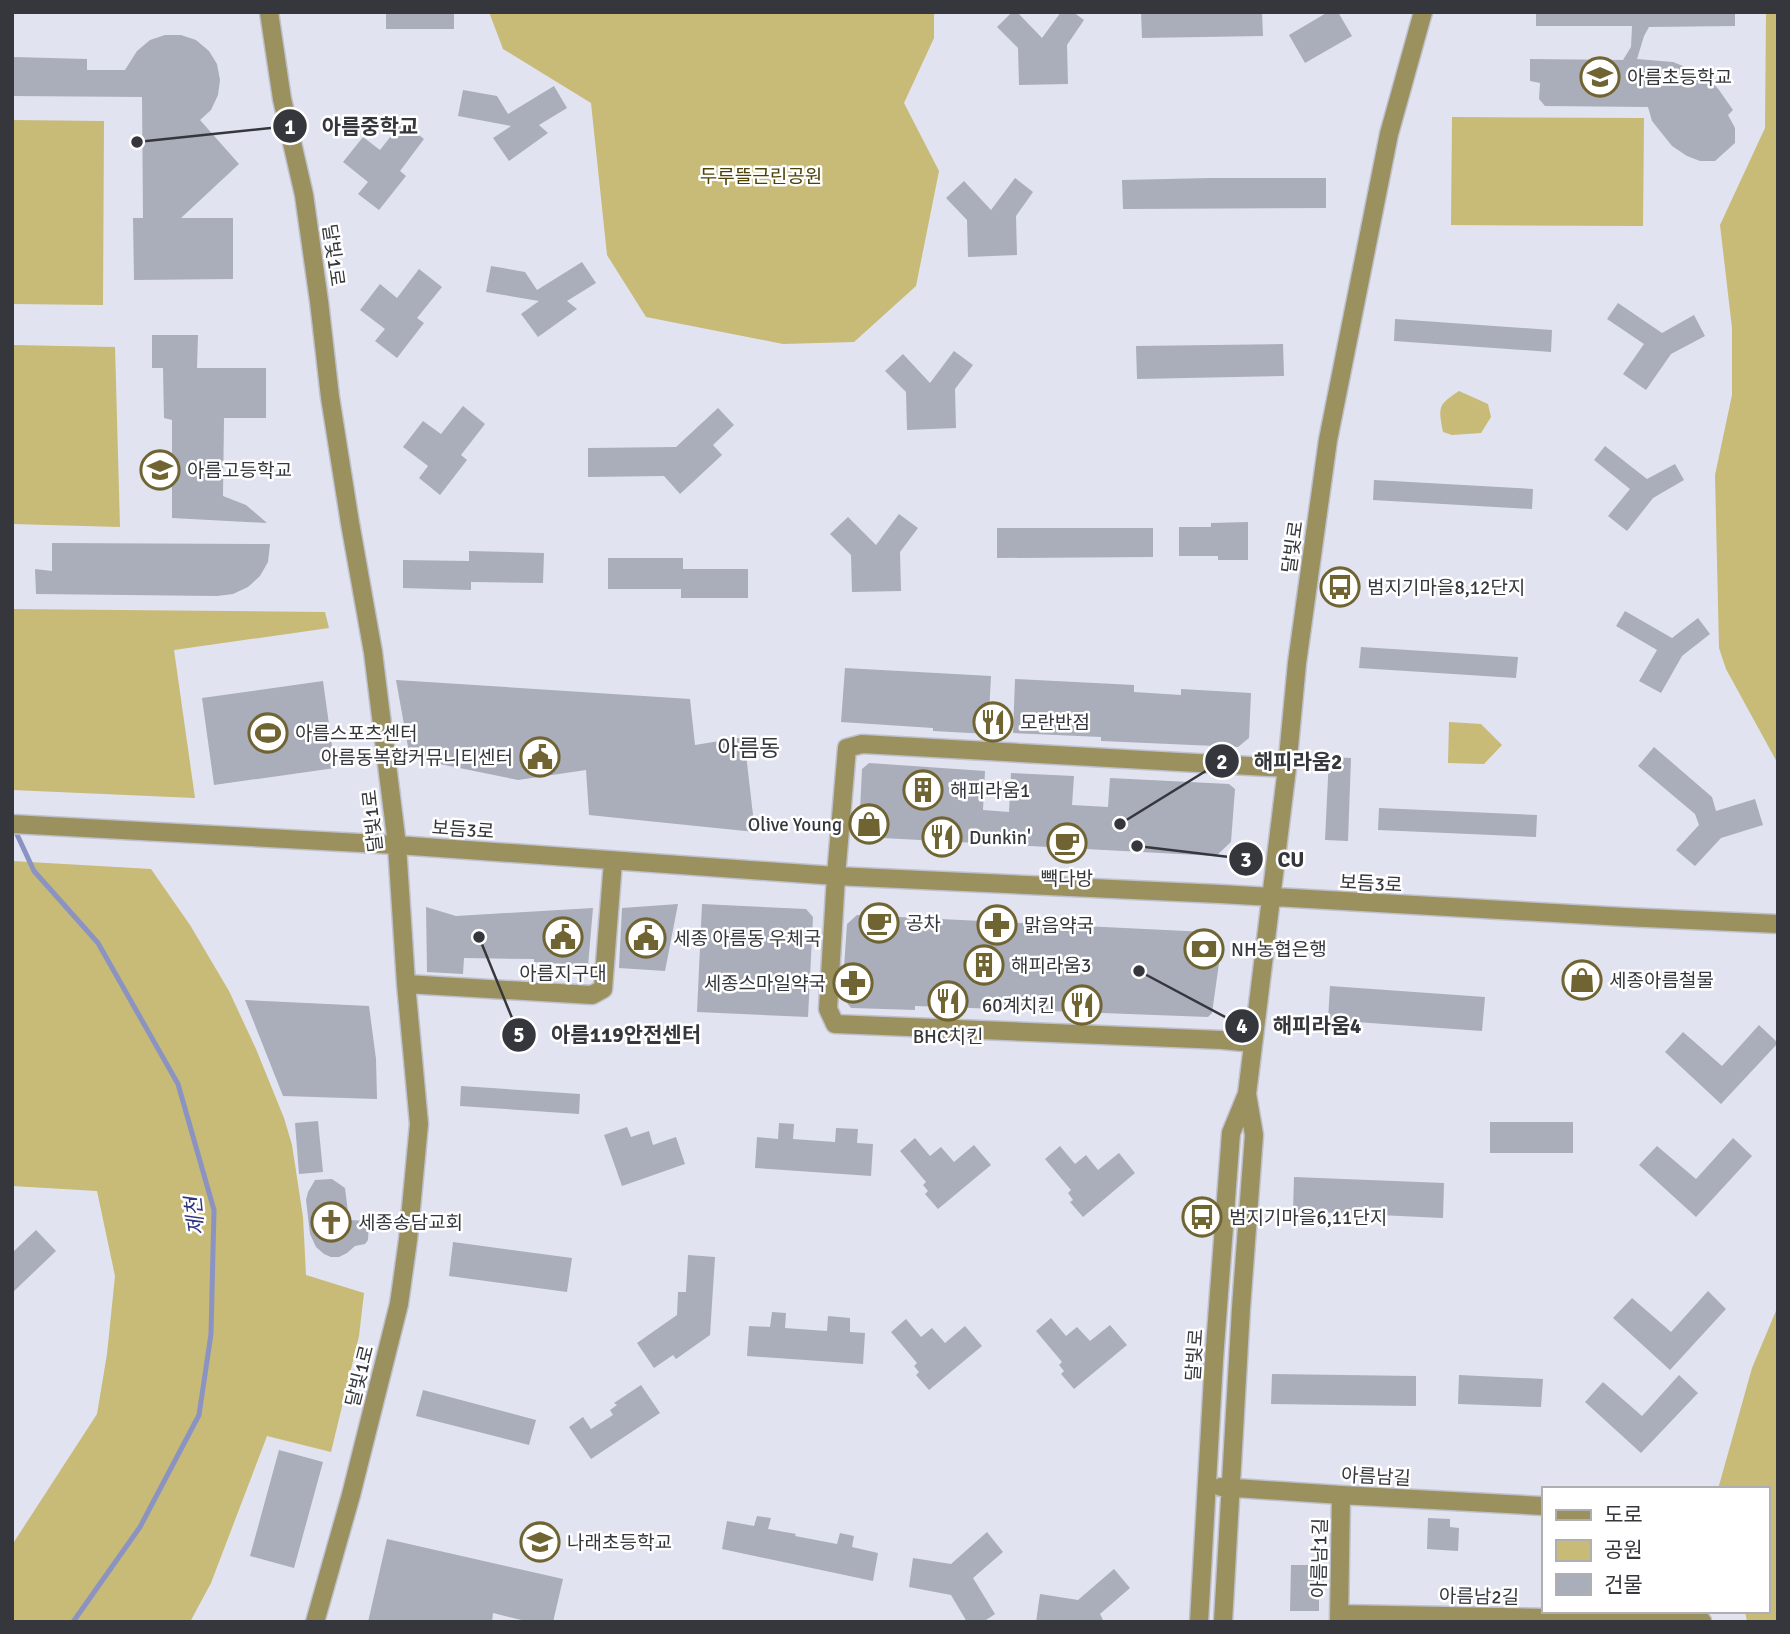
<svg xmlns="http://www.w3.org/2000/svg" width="1790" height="1634" font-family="Signika,'Noto Sans KR',sans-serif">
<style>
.green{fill:#c8ba77}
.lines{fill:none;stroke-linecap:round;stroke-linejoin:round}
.stream{stroke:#8b93c3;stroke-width:5}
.building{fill:#aaadba}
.minor-casing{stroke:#bfc1cd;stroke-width:21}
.minor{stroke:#9b915f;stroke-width:18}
.labels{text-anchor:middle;stroke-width:5;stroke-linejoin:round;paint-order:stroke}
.poi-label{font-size:19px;fill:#36373c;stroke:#fff;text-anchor:start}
.park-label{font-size:19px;fill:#4d4205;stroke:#fff}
.street-label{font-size:19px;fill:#36373c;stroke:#fff}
.water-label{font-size:21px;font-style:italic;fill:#313480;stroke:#fff}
.quarter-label{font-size:23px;fill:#36373c;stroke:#fff}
.leader{fill:none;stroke:#36373c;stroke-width:2.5}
.callout-dot{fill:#36373c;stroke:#fff;stroke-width:2.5}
.mark-label{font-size:21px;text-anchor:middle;font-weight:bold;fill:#fff}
.callout-label{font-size:21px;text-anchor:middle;font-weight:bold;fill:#36373c;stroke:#fff;stroke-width:5;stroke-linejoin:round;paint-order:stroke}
</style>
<rect width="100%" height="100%" fill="#e1e3f1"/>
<path class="green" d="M489,12H934V38L904,103L939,171L916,286L854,342L783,344L646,317L607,255L591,103L503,49Z
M1766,12H1778V764L1726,669L1719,648L1715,475L1732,395V328L1720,225L1765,128Z
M1452,117L1644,118L1643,226L1451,225Z
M12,120L104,121L103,305L12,304Z
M12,345L115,347L120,527L12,524Z
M1459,391L1488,404L1491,417L1481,433L1452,435L1443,432C1438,406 1438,405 1459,391Z
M12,609L325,612L329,628L174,650L195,798L12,790Z
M1449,722L1481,724L1502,745L1484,764L1448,763Z
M12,861L151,869L190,925L229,991L256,1049L284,1118L292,1145L303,1217L306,1275L364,1293L359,1336L331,1452L267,1436L211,1583L190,1622H12V1545L97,1414L107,1354L115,1276L97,1191L12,1186Z
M1778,1306V1622H1747L1745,1611H1767V1489H1718L1752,1368Z"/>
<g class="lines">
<path class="stream" d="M14,828L34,871L98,943L178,1084L214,1210L211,1334L199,1415L140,1527L73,1622"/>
</g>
<path class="building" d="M386,12H454V29H386Z
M1012,12H1017L1042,38L1061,12H1073L1084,20L1067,45L1068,84L1019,85L1018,48L997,27Z
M1141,12H1262L1263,36L1142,38Z
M1328,12H1338L1352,36L1305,63L1289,35Z
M1536,12H1735V26L1649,27L1644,36L1637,59L1673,62L1698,72L1711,81L1719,90L1733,110L1728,115L1735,128V143L1715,161H1700L1687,156L1672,146L1652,121L1648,107L1545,106L1539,99L1540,83L1530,81V59L1623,60L1631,47L1632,26H1536Z
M165,35H181L196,40L209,51L217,64L220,80L218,95L211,110L200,120L239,164L181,218H233V279L134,280L133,218H143L142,97L12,96V68H14V57L87,59V70H125L137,51L150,40Z
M554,86L567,108L539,125L548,133L509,161L493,138L511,126L458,116L463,90L497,96L508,114Z
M402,122L424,139L400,171L406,176L379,210L358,194L368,182L343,162L363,137L380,150Z
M1015,178L1033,192L1016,216L1017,255L968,257L967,220L946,198L964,181L991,210Z
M1210,178H1326V208L1123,209L1122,180Z
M582,262L596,283L567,301L577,309L538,337L521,314L539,301L486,292L491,266L525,272L537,290Z
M419,269L442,287L417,318L424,323L397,358L375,341L385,329L360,310L380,284L397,298Z
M1618,303L1662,333L1694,315L1705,336L1671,354L1646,390L1623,374L1644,344L1607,319Z
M1395,319L1552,330L1551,352L1394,341Z
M152,335H198L197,368H266V418H224L223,496L246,505L267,523L172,518V420L164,418L163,368H152Z
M1283,344L1284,376L1137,379L1136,346Z
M954,351L973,365L955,389L956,428L907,430L906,392L885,371L903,354L930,383Z
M463,406L485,424L461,455L467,460L440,495L419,478L428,466L403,447L423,421L441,434Z
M718,408L734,425L713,445L722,455L680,494L664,476L588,477V448L676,447Z
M1605,446L1647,479L1675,464L1684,480L1653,498L1627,531L1608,516L1630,489L1594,460Z
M1374,480L1533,489L1532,509L1373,500Z
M899,514L918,528L900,552L901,591L852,592L851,555L830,534L848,517L876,545Z
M1248,522V560H1218V556H1179V527H1211V523Z
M997,528H1153V557L997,558Z
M52,543L270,544L268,562L260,576L248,587L233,594L217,596L36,594L35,569L52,571Z
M469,551L544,553L543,583L471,582V590L403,588V560L469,561Z
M608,558H683V569H748V598H681V589H608Z
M1625,611L1672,638L1698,618L1710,634L1682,656L1661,693L1639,681L1657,650L1616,626Z
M1361,647L1518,657L1516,678L1359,668Z
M845,668L991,676L988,734L933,731V728L841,722Z
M1015,679L1134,685V692L1181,695V689L1251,693L1249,738L1238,747L1101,741V737L1013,733Z
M396,680L690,699L695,745L744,737L755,832L589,815L586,770L518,780L410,758Z
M323,681L335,768L214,785L202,698Z
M1654,747L1712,797L1716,811L1755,799L1763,825L1721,838L1695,866L1676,850L1699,825L1695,814L1638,766Z
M1329,757L1351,758L1348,841L1325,840Z
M869,763L985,771L983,810L1009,812L1011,773L1074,776L1072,805L1108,807L1110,778L1229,784L1235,789L1231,842L1216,856L864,837L859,831L862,769Z
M1379,808L1537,815L1536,837L1378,830Z
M678,904L665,971L619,968L622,908Z
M702,904L806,909L813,917L808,1017L697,1012Z
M426,907L456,916L593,908L588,966L534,962V959L464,958L463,974L427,972Z
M857,915L1207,932L1221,949L1212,1013L1208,1017L915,1006V1010L851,1008L842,997L847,924Z
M1330,986L1485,997L1482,1031L1328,1020Z
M245,1000L369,1006L376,1059L377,1099L283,1096Z
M1759,1025L1778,1043L1721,1104L1665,1052L1683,1032L1722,1066Z
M461,1086L580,1094L579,1114L460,1106Z
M318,1121L323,1172L299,1174L295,1123Z
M1490,1122H1573V1153H1490Z
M779,1123L794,1124L793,1139L835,1142L836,1128L858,1129L857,1143L873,1144L871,1176L755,1168L757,1137L778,1139Z
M627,1127L631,1137L649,1131L653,1145L676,1137L685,1164L622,1186L604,1135Z
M915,1138L930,1156L941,1147L954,1162L974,1145L991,1165L938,1209L925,1194L928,1191L923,1185L926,1182L900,1151Z
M1733,1138L1752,1156L1696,1217L1639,1165L1657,1146L1696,1179Z
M1060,1146L1075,1164L1086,1155L1098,1170L1119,1153L1135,1173L1083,1217L1070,1202L1073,1200L1068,1193L1071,1190L1045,1159Z
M1294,1177L1444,1183L1443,1218L1293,1211Z
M332,1179L345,1188L349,1220L369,1221L368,1240L365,1244L355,1246L347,1253L339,1257H331L324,1254L316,1247L310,1234L306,1200L308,1192L315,1180Z
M36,1230L56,1251L12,1293V1253Z
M453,1242L572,1258L567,1292L449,1276Z
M688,1255L715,1257L710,1335L676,1359L673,1355L654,1368L637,1343L677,1315L678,1292H686Z
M1708,1291L1726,1309L1670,1370L1613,1318L1632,1298L1671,1332Z
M772,1312L786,1313L785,1328L827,1331L828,1316L850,1318V1332L865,1333L863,1364L747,1356L749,1326L770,1327Z
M1051,1318L1066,1336L1077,1327L1090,1341L1110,1325L1127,1345L1074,1389L1061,1374L1064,1371L1059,1365L1062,1362L1036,1331Z
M906,1319L921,1337L932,1328L945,1343L965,1326L982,1346L929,1390L916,1375L919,1372L914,1366L917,1363L891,1332Z
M1272,1374L1416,1376V1406L1271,1404Z
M1459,1375L1543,1379L1541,1407L1458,1404Z
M1679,1375L1698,1393L1641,1453L1585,1402L1603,1382L1642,1416Z
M641,1385L660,1413L591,1459L569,1427L583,1417L591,1429L613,1415L610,1410L617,1405L614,1403Z
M423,1390L536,1420L529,1445L416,1416Z
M279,1450L323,1462L294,1568L250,1556Z
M757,1516L771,1518L768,1529L796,1534L795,1536L837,1544L840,1533L854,1536L852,1547L878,1553L873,1581L722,1549L727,1521L754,1526Z
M1428,1518L1450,1519V1527L1459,1528L1458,1551L1427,1549Z
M987,1532L1003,1552L973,1578L995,1614L983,1622H967L951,1595L909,1587L913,1558L951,1564Z
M387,1539L563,1579L553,1622H530L493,1613L492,1622H368Z
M1291,1565H1324V1582H1319V1611H1290Z
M1114,1569L1130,1588L1100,1614L1104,1622H1036L1040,1594L1078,1600Z"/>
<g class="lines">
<g class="minor-casing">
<path id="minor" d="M269,12L282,99L304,195L319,301L330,397L350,523L373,652L397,845L406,984L419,1124L408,1240L399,1304L351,1495L315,1622
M12,824L397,845L836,876L1220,894L1625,917L1778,924
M406,984L592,995L603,989L613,861
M1253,1043L1222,1040L835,1024L828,1009L836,876L847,748L862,744L1287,768
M1221,1487L1341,1495L1543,1506
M1339,1614L1702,1621
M1199,1622L1214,1360L1231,1133L1247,1094L1287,768L1297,663L1328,440L1389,134L1423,12
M1223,1622L1241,1308L1254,1135L1247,1094
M1339,1622L1341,1495"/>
</g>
<use href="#minor" class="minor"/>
</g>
<defs>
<g id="school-ring" transform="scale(2.0125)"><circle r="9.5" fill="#fff" stroke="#706532" stroke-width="1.5"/><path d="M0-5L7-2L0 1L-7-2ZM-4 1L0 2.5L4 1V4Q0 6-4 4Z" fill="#706532"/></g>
<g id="bus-ring" transform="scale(2.0125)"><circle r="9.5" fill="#fff" stroke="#706532" stroke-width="1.5"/><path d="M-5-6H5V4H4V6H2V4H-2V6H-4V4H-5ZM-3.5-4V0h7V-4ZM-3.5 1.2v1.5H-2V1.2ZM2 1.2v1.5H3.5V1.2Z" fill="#706532"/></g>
<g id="restaurant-ring" transform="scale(2.0125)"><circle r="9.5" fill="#fff" stroke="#706532" stroke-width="1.5"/><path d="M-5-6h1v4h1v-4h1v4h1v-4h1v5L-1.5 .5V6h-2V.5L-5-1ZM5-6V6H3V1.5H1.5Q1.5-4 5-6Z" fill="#706532"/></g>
<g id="stadium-ring" transform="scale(2.0125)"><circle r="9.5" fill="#fff" stroke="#706532" stroke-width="1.5"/><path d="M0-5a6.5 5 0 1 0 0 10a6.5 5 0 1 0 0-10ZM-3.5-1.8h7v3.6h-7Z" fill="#706532"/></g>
<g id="civic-ring" transform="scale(2.0125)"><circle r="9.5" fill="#fff" stroke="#706532" stroke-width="1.5"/><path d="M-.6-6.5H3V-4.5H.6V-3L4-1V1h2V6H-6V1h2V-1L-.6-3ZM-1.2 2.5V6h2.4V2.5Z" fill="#706532"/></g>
<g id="building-ring" transform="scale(2.0125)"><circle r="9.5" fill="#fff" stroke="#706532" stroke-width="1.5"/><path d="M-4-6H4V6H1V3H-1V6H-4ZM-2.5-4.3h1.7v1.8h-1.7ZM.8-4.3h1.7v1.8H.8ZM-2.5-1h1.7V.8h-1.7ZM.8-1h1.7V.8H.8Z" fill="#706532"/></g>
<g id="shop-ring" transform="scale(2.0125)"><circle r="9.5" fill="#fff" stroke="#706532" stroke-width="1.5"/><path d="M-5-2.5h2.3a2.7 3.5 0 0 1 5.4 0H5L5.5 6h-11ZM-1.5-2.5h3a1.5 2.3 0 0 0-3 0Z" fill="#706532"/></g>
<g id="cafe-ring" transform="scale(2.0125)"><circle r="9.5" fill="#fff" stroke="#706532" stroke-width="1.5"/><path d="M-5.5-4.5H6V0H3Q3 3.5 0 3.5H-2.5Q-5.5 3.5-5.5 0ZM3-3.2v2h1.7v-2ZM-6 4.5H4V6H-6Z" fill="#706532"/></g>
<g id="pharmacy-ring" transform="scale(2.0125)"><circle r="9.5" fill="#fff" stroke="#706532" stroke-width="1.5"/><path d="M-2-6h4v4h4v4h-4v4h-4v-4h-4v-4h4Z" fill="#706532"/></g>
<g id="bank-ring" transform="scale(2.0125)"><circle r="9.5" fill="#fff" stroke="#706532" stroke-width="1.5"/><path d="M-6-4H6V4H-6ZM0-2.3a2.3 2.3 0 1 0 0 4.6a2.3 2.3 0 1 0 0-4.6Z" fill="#706532"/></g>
<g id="church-ring" transform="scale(2.0125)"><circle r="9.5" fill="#fff" stroke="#706532" stroke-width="1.5"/><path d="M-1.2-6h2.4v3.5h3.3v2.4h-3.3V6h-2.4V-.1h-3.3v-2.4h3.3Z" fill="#706532"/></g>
</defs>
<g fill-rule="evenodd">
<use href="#school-ring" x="1600" y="77"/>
<use href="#school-ring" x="160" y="470"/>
<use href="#bus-ring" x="1340" y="587"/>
<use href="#restaurant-ring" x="993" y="722"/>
<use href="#stadium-ring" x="268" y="733"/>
<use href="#civic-ring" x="540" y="757"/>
<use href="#building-ring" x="923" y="790"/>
<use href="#shop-ring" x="869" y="824"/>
<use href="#restaurant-ring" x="942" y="837"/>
<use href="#cafe-ring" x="1067" y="843"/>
<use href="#cafe-ring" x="879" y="923"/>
<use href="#pharmacy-ring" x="997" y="925"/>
<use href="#civic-ring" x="563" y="937"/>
<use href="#civic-ring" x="646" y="938"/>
<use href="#bank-ring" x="1204" y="949"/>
<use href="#building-ring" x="984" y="965"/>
<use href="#shop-ring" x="1582" y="980"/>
<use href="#pharmacy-ring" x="853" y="983"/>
<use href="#restaurant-ring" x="948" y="1001"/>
<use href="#restaurant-ring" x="1082" y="1005"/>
<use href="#bus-ring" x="1202" y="1217"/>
<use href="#church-ring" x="331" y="1222"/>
<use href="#school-ring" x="540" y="1542"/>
</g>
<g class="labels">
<g class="poi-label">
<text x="1627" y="84">아름초등학교</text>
<text x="187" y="477">아름고등학교</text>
<text x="1367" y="594">범지기마을8,12단지</text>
<text x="1020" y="729">모란반점</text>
<text x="295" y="740">아름스포츠센터</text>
<text x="513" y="764" text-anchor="end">아름동복합커뮤니티센터</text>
<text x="950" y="797">해피라움1</text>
<text x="842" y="831" text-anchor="end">Olive Young</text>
<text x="969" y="844">Dunkin'</text>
<text x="1067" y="885" text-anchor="middle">빽다방</text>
<text x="906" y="930">공차</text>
<text x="1024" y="932">맑음약국</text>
<text x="673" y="945">세종 아름동 우체국</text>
<text x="1231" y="956">NH농협은행</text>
<text x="1011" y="972">해피라움3</text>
<text x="563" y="980" text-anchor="middle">아름지구대</text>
<text x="1609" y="987">세종아름철물</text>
<text x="826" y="990" text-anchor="end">세종스마일약국</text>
<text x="1055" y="1012" text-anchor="end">60계치킨</text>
<text x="948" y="1043" text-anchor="middle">BHC치킨</text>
<text x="1229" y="1224">범지기마을6,11단지</text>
<text x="358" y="1229">세종송담교회</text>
<text x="567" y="1549">나래초등학교</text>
</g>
<g class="park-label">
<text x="761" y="183">두루뜰근린공원</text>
</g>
<g class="street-label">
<text transform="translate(334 255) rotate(82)" y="7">달빛1로</text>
<text transform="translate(1292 547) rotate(-82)" y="7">달빛로</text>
<text transform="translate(372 821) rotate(-96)" y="7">달빛1로</text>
<text transform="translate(463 829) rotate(4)" y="7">보듬3로</text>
<text transform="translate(1371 883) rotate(3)" y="7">보듬3로</text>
<text transform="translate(1194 1355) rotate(-86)" y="7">달빛로</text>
<text transform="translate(359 1376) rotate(-76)" y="7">달빛1로</text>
<text transform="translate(1376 1476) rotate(3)" y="7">아름남길</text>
<text transform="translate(1319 1558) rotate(-89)" y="7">아름남1길</text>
<text transform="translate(1479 1596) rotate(1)" y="7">아름남2길</text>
</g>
<g class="water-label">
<text transform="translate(195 1216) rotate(-96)" y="7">제천</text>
</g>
<g class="quarter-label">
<text x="749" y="756">아름동</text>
</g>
</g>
<path class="leader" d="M137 142L290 126M1120 824L1222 761M1137 846L1246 859M1139 971L1242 1026M479 937L519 1035"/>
<g class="callout-dot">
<circle cx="137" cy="142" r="7"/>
<circle cx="1120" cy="824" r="7"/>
<circle cx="1137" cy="846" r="7"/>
<circle cx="1139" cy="971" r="7"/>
<circle cx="479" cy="937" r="7"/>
<circle cx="290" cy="126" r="18"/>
<circle cx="1222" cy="761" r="18"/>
<circle cx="1246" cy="859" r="18"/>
<circle cx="1242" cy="1026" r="18"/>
<circle cx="519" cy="1035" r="18"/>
</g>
<g class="mark-label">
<text x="290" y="134">1</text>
<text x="1222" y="769">2</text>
<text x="1246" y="867">3</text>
<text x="1242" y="1033">4</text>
<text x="519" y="1042">5</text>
</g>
<g class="callout-label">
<text x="370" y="134">아름중학교</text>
<text x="1298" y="769">해피라움2</text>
<text x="1291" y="867">CU</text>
<text x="1317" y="1033">해피라움4</text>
<text x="626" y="1042">아름119안전센터</text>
</g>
<rect width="1790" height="1634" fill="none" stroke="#36373c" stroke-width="28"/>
<rect x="1542" y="1487" width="228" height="126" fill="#ffffff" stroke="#afafb1" stroke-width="2"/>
<rect x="1556" y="1510" width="35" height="10" fill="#9b915f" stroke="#afafb1" stroke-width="2"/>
<text x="1604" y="1522" font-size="21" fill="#36373c">도로</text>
<rect x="1556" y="1540" width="35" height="21" fill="#c8ba77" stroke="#afafb1" stroke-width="2"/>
<text x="1604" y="1557" font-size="21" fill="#36373c">공원</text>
<rect x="1556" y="1574" width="35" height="21" fill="#aaadba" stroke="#afafb1" stroke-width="2"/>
<text x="1604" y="1592" font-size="21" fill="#36373c">건물</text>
</svg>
